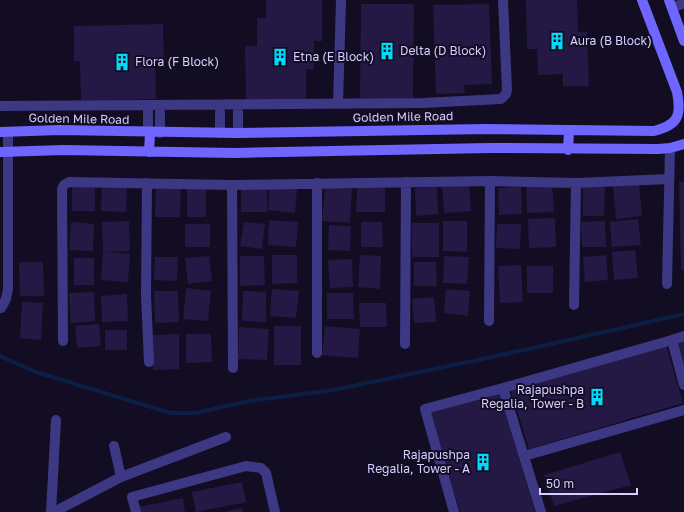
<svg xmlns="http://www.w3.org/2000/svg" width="684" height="512" font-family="'Golos Text',sans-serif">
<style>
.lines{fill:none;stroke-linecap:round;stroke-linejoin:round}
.stream{stroke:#0b1f45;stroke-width:4}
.building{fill:#231944}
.street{stroke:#3c3883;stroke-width:10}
.secondary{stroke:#6e66ff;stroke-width:10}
.labels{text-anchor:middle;stroke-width:4;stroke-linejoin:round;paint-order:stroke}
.poi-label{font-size:12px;fill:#d6cfff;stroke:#120d23;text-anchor:start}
.street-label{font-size:12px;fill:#d6cfff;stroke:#120d23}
</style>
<rect width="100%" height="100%" fill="#120d23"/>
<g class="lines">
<path class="stream" d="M0,356L36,372L121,398L171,413H196L249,401L334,390L520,351L684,314"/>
</g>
<path class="building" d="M266,0H322V41H314V69H306V102H246L245,46H257V18H266Z
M526,0H577L578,32H587L589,86H563V74L538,75L537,49H527Z
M361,4H414L413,98H360Z
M489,4L492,84L464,85L465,93L436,94L433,5Z
M163,24L164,64H155L156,99L81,101L80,61H74V26Z
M679,182H684V270H681Z
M552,183L554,212L527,213L526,184Z
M639,183L642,216L616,219L613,186Z
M102,184L127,185L126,212L101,211Z
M469,185L471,211L444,213L442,187Z
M72,186H95V211H72Z
M156,186H181L180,217H155Z
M270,186L297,188L295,213L268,210Z
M325,187L352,189L350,223L322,221Z
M437,187L438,214L416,216L415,188Z
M521,187L522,214L499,215L498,188Z
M583,187H605L604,216H583Z
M241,188H267V212H241Z
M357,188H385V212H356Z
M187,189H206V217H187Z
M555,218L556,247L529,248L528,219Z
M638,219L641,245L612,247L610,222Z
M269,220L298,222L296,247L268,245Z
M129,221L130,251L105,252L130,254L128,282L101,280L103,252L102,222Z
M443,221H467V252L443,251Z
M605,221L606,247H582L581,222Z
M71,222L94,224L93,251L69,250Z
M244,222L265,224L262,249L240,246Z
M361,222H382L383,247H361Z
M412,223H439V257H412Z
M185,224H210V247H185Z
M497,224H521L520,249L496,248Z
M329,225L351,226L350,251L328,250Z
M635,250L638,278L614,280L612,252Z
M272,255H297V283L272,284Z
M360,255L381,256L380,289L358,287Z
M606,255L608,280L585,282L583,257Z
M209,256L212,281L188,284L185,258Z
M240,256H264L265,285L240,286Z
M444,256L469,257L467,284L443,283Z
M155,257H178L177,281L154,280Z
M74,258H94V285H74Z
M352,259L353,287L330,288L328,260Z
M19,262H43L44,296H20Z
M414,262H436L437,286H414Z
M521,265L523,302L500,303L498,266Z
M527,266H553V293H527Z
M186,288L211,291L208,321L183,319Z
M272,289L299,291L296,318L270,316Z
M446,289L470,291L468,316L444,313Z
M154,291H178L179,322L155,323Z
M243,291L266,292V322L242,321Z
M94,292L95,321L71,323L69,293Z
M327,293H353L354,319H327Z
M127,294L128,321L102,322L101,296Z
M434,297L436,322L414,323L412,299Z
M22,302L43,303L41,340L20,338Z
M359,303H386L387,327H360Z
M99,324L101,346L77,348L75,326Z
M274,326H301V365H274Z
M325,326L360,329L358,358L322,355Z
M239,327L269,329L267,360L238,359Z
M105,330H127V350H105Z
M179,334V369L153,370V335Z
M186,334H211L212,362L186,363Z
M684,340V366L677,342Z
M666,345L683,403L529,449L511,391Z
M500,393L535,512H460L430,412Z
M620,452L631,485L554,506L544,475Z
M242,482L246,502L196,512L192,492Z
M183,498L185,512H140L138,507Z
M242,508L243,512H227V511Z"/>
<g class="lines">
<path class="street" d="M672,8L684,3
M338,104L341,0
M0,106L423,103L501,99L506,94L507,90L503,0
M160,112V133
M220,112V133
M238,112V133
M148,133V111
M147,183L146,295L149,362
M317,183V353
M232,185L233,368
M667,284L670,148
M574,305L576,183
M1,308L6,299L8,289V132
M489,321L490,181
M672,340L684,336
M63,341L62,189L64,185L69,182L232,185L490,181L576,183L669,179
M405,344L406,182
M114,446L121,477
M524,456L684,410
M51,512L56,420
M54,512L121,477L226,437
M136,512L132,497L246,466L261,468L266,473L275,512
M454,512L425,409L503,388
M541,512L503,388L672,340L684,385"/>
<path class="secondary" d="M669,0L684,41
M0,132L60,130L238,133L486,129L654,131C677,125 682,117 677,92L642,0
M568,150L569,130
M0,152L64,150L234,153L490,148L658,149L670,148L684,144
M149,152L150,133"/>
</g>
<defs>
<g id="building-bare" transform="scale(1.38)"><path d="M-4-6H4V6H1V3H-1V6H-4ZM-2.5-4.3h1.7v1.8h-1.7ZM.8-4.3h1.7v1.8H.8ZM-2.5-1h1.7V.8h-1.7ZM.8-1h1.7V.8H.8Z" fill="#00dbfa" stroke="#120d23" stroke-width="2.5" paint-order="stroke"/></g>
</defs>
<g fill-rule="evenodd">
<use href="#building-bare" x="557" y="41"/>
<use href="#building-bare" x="387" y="51"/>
<use href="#building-bare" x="280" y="57"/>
<use href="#building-bare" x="122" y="62"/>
<use href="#building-bare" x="597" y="397"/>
<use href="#building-bare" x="483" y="462"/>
</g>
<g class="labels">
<g class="poi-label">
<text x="570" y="45">Aura (B Block)</text>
<text x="400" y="55">Delta (D Block)</text>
<text x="293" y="61">Etna (E Block)</text>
<text x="135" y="66">Flora (F Block)</text>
<text x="584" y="394" text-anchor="end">Rajapushpa<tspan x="584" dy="14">Regalia, Tower - B</tspan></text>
<text x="470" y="459" text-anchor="end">Rajapushpa<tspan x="470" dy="14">Regalia, Tower - A</tspan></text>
</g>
<g class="street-label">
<text transform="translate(403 117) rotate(-1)" y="4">Golden Mile Road</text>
<text transform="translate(79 119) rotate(1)" y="4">Golden Mile Road</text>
</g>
</g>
<path d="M540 488v6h97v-6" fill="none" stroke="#d6cfff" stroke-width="2"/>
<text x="546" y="488" font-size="12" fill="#d6cfff" stroke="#120d23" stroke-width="3" paint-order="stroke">50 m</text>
</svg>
